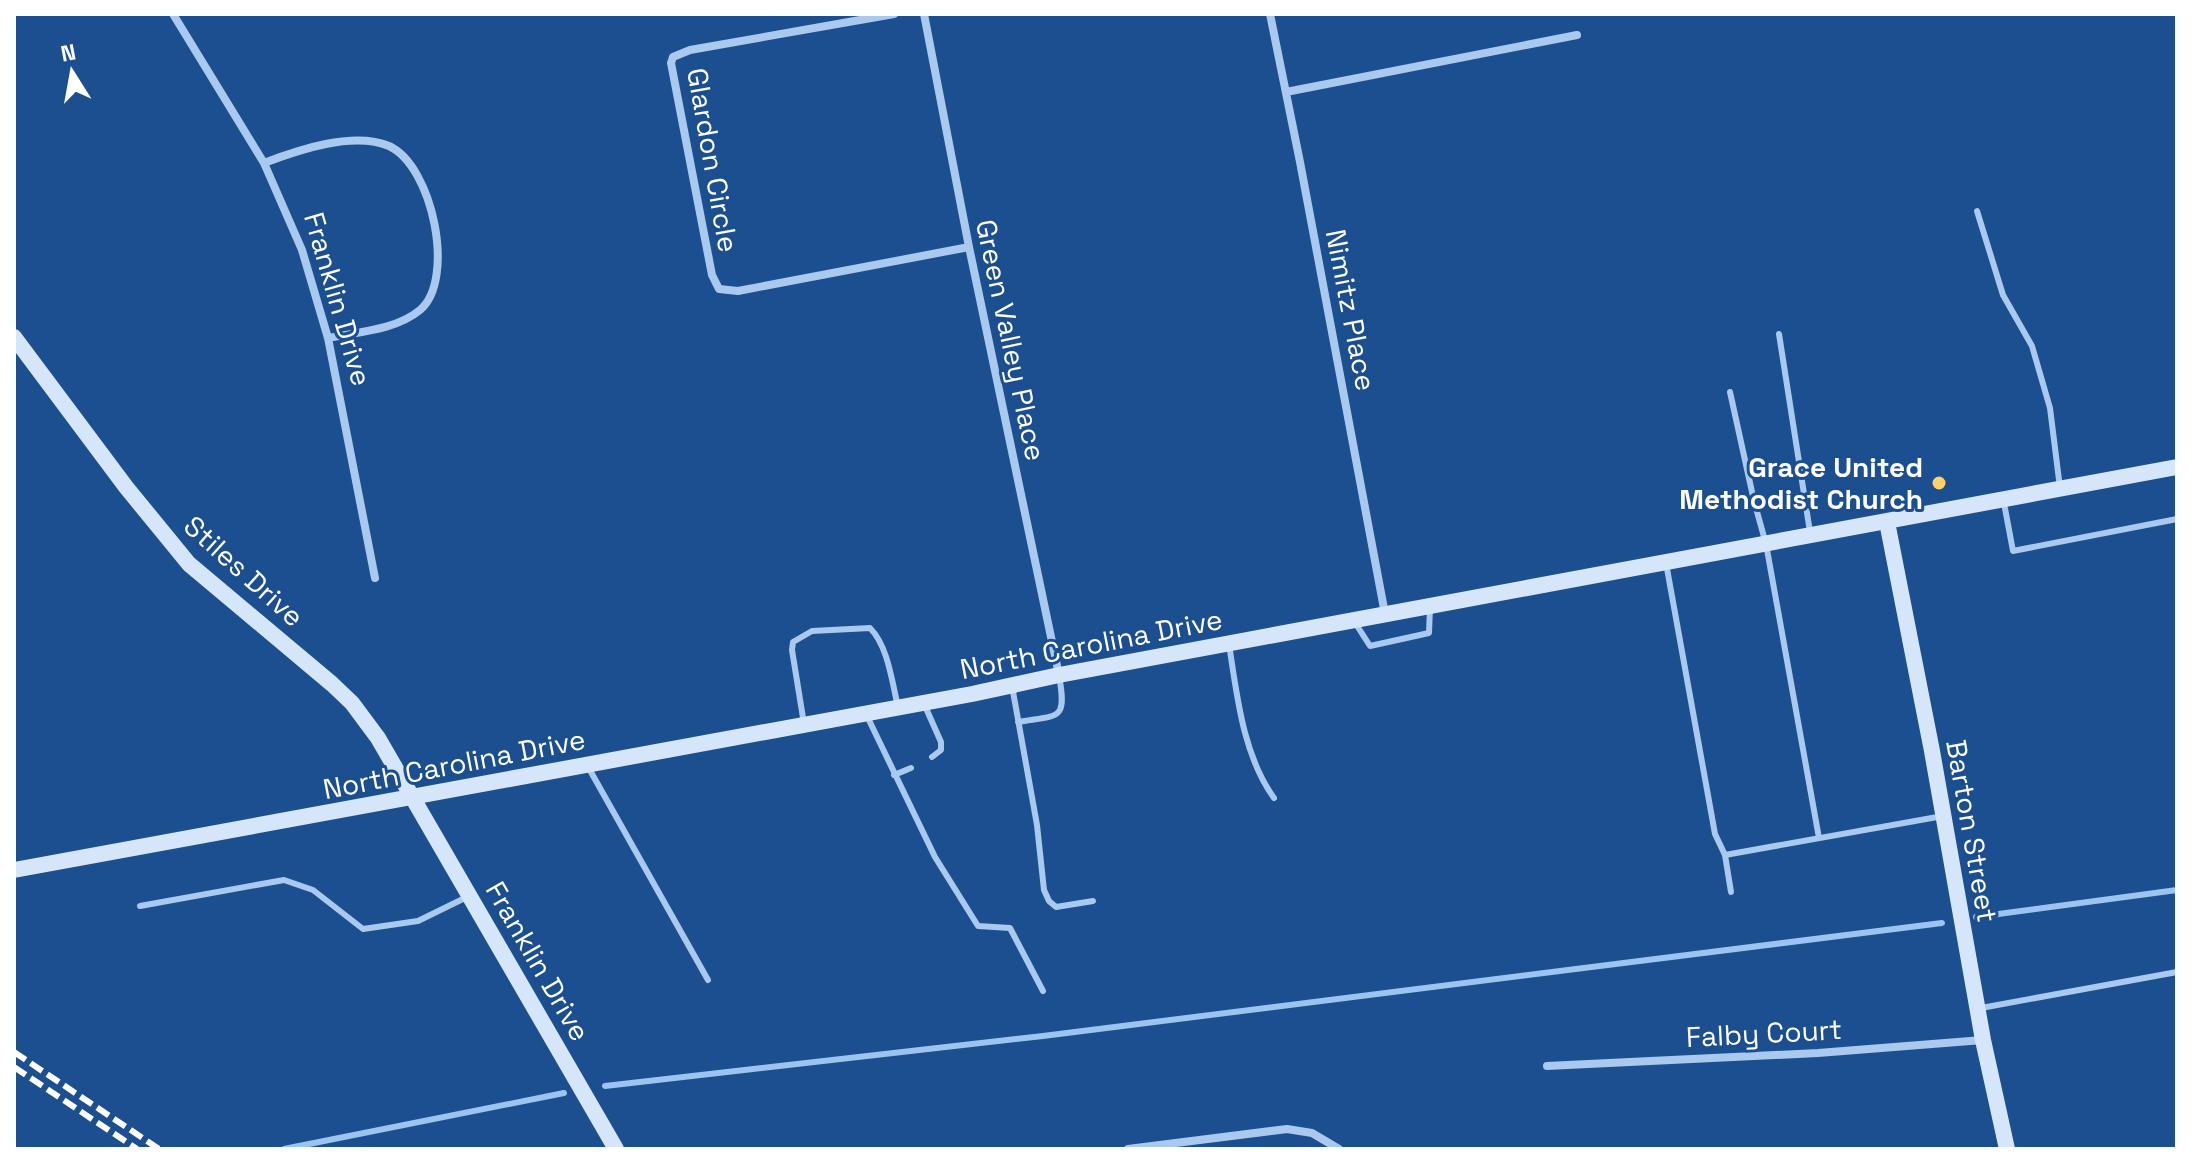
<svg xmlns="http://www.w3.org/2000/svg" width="2191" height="1163" font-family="'Space Grotesk',sans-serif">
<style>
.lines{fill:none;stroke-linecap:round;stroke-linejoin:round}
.stream{stroke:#9cc4f0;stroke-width:6}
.lane{stroke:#a9c9ee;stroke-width:6}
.street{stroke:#a9c9ee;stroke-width:8}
.secondary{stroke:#d6e6fa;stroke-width:16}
.rail{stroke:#fff;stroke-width:6;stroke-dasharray:14 6;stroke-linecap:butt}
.poi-dot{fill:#ffd166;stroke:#1b4f8f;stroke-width:3}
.labels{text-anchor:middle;stroke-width:6;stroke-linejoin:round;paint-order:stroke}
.street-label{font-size:28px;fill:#fff;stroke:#1b4f8f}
.poi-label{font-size:28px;font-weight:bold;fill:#fff;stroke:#1b4f8f;text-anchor:end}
</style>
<rect width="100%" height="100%" fill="#1b4f8f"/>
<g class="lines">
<path class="stream" d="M1976,917L2177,890
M605,1086L1043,1036L1942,923
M284,1149L564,1093"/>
<path class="lane" d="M1977,211L2003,295L2032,346L2050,408L2060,488
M1779,334L1810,532
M1730,392L1754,501L1766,544L1819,838
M2004,503L2013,551L2177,519
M1666,563L1715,834L1725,855L1943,816
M1354,621L1370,646L1429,633L1430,607
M1229,644C1237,696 1243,755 1274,798
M1012,686L1037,825L1044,890L1049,901L1056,907L1093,901
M925,706L941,742V750L932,757
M867,716L935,857L978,926L1010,928L1043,991
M1018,722C1060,715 1067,721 1059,675
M804,724L792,650L793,642L812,631L870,628C888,646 892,682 898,707
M587,765L708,980
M894,775L911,768
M1725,855L1731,892
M140,906L284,880L313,890L363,929L418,921L467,897
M1981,1008L2177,972"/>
<path class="street" d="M173,14L264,163L302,250L328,338L375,578
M894,14L690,50L673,57L671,63L712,275L719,289L738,291L969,247
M924,14L969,247L1059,675
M1270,14L1300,162L1385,614
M1286,92L1577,35
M264,163C298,150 353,131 389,146C433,166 456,280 420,310C396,330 358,332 328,338
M1547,1066L1818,1053L1983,1040
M1128,1149L1287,1129L1312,1133L1339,1149"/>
<path class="secondary" d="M14,337L126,487L189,564L332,684L352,703L378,738L616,1149
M1887,522L1932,751L1983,1040L2007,1149
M14,870L972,694L1059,675L2177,467"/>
<path class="rail" d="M14,1052L159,1149
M14,1067L137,1149"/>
</g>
<circle class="poi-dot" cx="1939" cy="483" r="8"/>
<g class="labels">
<g class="street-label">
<text transform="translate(713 160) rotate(80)" y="10">Glardon Circle</text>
<text transform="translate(338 299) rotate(74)" y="10">Franklin Drive</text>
<text transform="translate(1351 310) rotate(79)" y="10">Nimitz Place</text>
<text transform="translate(1011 340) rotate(78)" y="10">Green Valley Place</text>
<text transform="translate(244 571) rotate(42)" y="10">Stiles Drive</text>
<text transform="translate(1091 644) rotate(-11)" y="10">North Carolina Drive</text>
<text transform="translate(454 764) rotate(-11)" y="10">North Carolina Drive</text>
<text transform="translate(1972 831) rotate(80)" y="10">Barton Street</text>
<text transform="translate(538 961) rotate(60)" y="10">Franklin Drive</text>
<text transform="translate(1764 1033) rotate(-3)" y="10">Falby Court</text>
</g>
<g class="poi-label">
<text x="1923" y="477">Grace United<tspan x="1923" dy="32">Methodist Church</tspan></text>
</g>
</g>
<rect width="2191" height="1163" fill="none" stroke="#ffffff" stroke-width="32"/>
<g transform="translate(72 72) rotate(349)" stroke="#1b4f8f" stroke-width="6" paint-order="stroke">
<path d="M0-6L14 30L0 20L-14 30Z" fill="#ffffff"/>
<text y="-12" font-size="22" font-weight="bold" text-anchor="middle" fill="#ffffff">N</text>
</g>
</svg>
